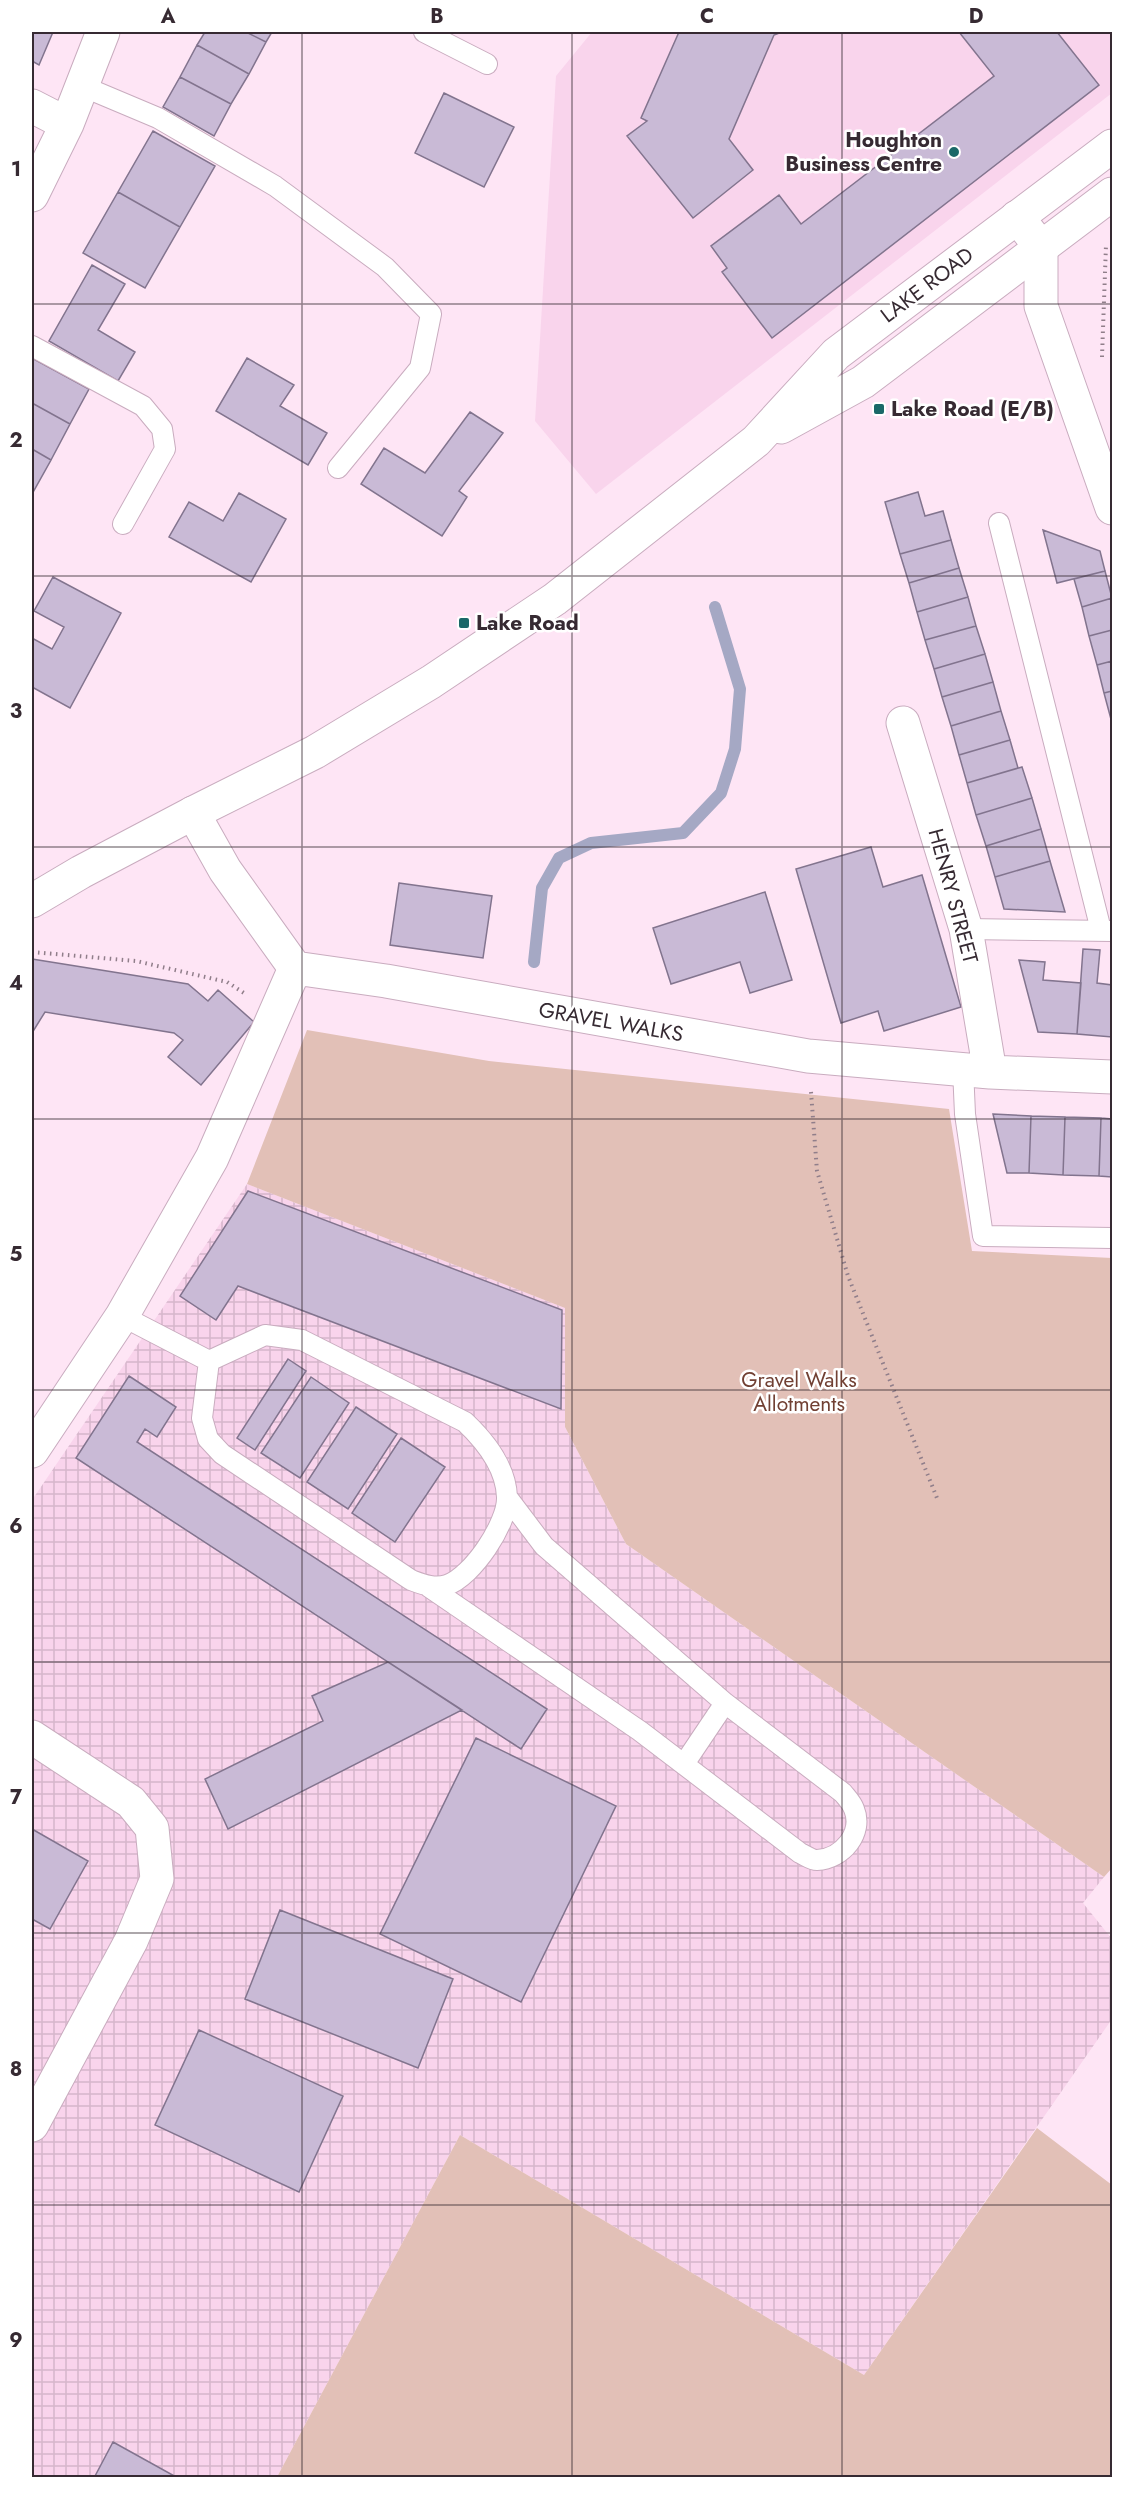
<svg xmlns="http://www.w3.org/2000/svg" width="1144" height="2509" font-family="Jost,sans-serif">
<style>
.built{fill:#f9d4ec}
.industrial{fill:url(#industrial-grid)}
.green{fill:#e2c0b7}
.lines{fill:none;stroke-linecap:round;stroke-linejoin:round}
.stream{stroke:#a5a8c4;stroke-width:12}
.building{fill:#c9bad6;stroke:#82748e;stroke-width:1.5}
.lane-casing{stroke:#c9acbf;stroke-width:22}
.street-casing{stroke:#c9acbf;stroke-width:35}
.secondary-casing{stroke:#c9acbf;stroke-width:35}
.path{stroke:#907e8a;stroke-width:4;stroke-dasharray:1.5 4.5;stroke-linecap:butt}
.lane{stroke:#fff;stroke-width:20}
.street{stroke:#fff;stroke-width:33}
.secondary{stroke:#fff;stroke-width:33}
.grid{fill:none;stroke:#362a32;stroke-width:1.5;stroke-opacity:0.55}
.poi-dot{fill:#1a6868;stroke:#fff;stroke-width:2}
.labels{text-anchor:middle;stroke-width:5;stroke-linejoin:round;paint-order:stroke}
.poi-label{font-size:21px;font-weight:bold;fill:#362a32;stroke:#fff;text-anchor:start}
.street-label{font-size:21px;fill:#362a32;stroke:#fff}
.park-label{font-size:21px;fill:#714033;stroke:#fff}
.neatline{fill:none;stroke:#362a32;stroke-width:2}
.grid-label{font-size:20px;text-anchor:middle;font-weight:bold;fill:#362a32}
</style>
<defs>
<pattern id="industrial-grid" width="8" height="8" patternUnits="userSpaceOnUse" patternTransform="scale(1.5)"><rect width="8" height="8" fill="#f9d4ec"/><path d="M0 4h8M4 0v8" fill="none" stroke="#d6b6cb"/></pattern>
</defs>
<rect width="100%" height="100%" fill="#fee5f5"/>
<path class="built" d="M592,32H1112V93L596,494L535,421L556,76Z"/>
<path class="industrial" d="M247,1184L565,1308V1427L626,1544L1104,1877L1083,1903L1112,1939V2019L864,2375L460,2135L277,2477L32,2478V1500Z"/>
<path class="green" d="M307,1030L489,1061L949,1109L972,1251L1112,1258V1868L1104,1877L626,1544L565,1427V1308L247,1184Z
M1037,2128L1112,2185V2477H277L460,2135L864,2375Z"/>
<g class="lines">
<path class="stream" d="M534,962L542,888L559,858L591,843L683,833L721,793L735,749L740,689L715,607"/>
</g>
<path class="building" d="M32,32H53L39,65L32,61Z
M205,32H246L266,42L249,74L197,45Z
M246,32H272L266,42Z
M679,32H782L774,35L729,139L753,170L693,218L627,136L647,121L641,118Z
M959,32H1057L1099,85L772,338L722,272L727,268L711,246L779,195L801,224L994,76Z
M197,45L249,74L231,104L180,77Z
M180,77L231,104L214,136L163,107Z
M444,93L514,127L484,187L415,153Z
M153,131L215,166L180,227L118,192Z
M118,192L180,227L145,288L83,253Z
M92,265L125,284L98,330L135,352L118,381L49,341Z
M32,358L89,389L70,424L32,403Z
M247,358L294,385L280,406L327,433L308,465L216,411Z
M32,403L70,424L51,460L32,449Z
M470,412L503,433L459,491L467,497L442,536L361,484L384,448L425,473Z
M32,449L51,460L32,494Z
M918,492L925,516L943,511L951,540L900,554L885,502Z
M239,493L286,519L251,582L169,537L189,502L223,521Z
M1043,530L1100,551L1105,571L1057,583Z
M951,540L959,568L909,583L900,554Z
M959,568L968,597L917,612L909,583Z
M1105,571L1112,598L1082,607L1074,579Z
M53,577L121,613L70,708L32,687V638L52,649L64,627L34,611Z
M968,597L976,626L925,640L917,612Z
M1112,598V630L1089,636L1082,607Z
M976,626L985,654L934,669L925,640Z
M1112,630V661L1097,665L1089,636Z
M985,654L993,682L942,697L934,669Z
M1112,661V691L1104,693L1097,665Z
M993,682L1001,711L951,726L942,697Z
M1112,691V723L1104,693Z
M1001,711L1010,740L959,755L951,726Z
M1010,740L1018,768L967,783L959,755Z
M1022,767L1032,798L976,815L967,783Z
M1032,798L1041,829L986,846L976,815Z
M1041,829L1050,861L995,877L986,846Z
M871,847L883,887L922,875L961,1007L884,1031L878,1011L841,1023L796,869Z
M1050,861L1065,912L1004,909L995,877Z
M399,883L492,896L483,958L390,945Z
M765,892L792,980L750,993L740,962L671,984L653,928Z
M1083,949L1100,950L1097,983L1112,985V1037L1077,1034Z
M32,959L188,984L208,1001L218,990L254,1022L201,1085L168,1057L183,1040L174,1033L45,1012L32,1033Z
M1019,960L1045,962L1043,980L1081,983L1077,1034L1038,1032Z
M993,1114L1031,1116L1029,1173H1007Z
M1031,1116L1065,1117L1063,1175L1029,1173Z
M1065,1117L1101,1118L1099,1176L1063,1175Z
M1101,1118L1112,1119V1177L1099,1176Z
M248,1191L562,1310L561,1409L238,1286L216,1320L180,1296Z
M288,1359L306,1371L255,1450L237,1438Z
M129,1376L176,1407L157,1437L145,1429L137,1442L547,1709L521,1749L76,1458Z
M311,1377L349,1403L300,1478L261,1453Z
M356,1407L397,1434L348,1509L307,1482Z
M401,1438L445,1467L395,1542L352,1513Z
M388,1662L462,1710L228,1829L205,1779L323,1721L312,1696Z
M476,1738L616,1806L521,2002L380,1934Z
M32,1829L88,1861L50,1929L32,1919Z
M280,1910L453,1979L418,2068L245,1999Z
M199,2030L343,2096L299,2192L155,2125Z
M113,2442L178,2478H94Z"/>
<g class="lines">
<g class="lane-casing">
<path id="lane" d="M424,32L487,64
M82,86L158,118L275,186L385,267L431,314L420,368L338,468
M32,346L143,406L162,429L165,449L123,524
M999,523L1101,930
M966,929L1112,931
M963,1069L965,1114L983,1236L1112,1238
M122,1316L209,1361
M265,1335L302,1340L465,1422C485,1441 506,1467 507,1497C508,1523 472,1577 447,1585C434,1589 422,1584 411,1580L222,1454L208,1439L202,1418L209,1361Z
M429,1587L640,1731L800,1853C805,1855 811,1860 817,1860C842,1859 864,1833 854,1809C852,1803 847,1798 843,1793L725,1703L544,1546L507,1497
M684,1764L725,1703"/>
</g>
<g class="street-casing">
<path id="street" d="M32,106L67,124
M32,195L67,124L103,32
M1017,217L1041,247V306L1112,508
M903,723L966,929L990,1072
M193,813L225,870L295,968L386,981L808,1056L990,1072L1112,1077
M32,1451L122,1316L212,1158L295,968
M32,1737L131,1802L152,1828L157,1879L131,1941L32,2125"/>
</g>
<g class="secondary-casing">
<path id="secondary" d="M781,427L863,382L1112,194
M32,901L81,872L193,813L315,752L431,682L555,599L756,441L836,354L1112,146"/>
</g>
<path class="path" d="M1102,357L1106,245
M32,952L136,961L227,982L244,993
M811,1092L817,1171L848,1276L937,1498"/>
<use href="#lane" class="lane"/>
<use href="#street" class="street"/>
<use href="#secondary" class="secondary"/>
</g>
<path class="grid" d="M302,32V2478M572,32V2478M842,32V2478M32,304H1112M32,576H1112M32,847H1112M32,1119H1112M32,1390H1112M32,1662H1112M32,1933H1112M32,2205H1112"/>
<g class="poi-dot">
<circle cx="954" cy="152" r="6"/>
<rect x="873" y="403" width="12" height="12" rx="3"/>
<rect x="458" y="617" width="12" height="12" rx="3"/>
</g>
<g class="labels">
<g class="poi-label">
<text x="942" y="147" text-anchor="end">Houghton<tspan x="942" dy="24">Business Centre</tspan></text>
<text x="891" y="416">Lake Road (E/B)</text>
<text x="476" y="630">Lake Road</text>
</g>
<g class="street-label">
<text transform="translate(927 285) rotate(-37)" y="7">LAKE ROAD</text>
<text transform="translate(953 896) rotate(75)" y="7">HENRY STREET</text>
<text transform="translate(611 1022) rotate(10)" y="7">GRAVEL WALKS</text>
</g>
<g class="park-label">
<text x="799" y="1387">Gravel Walks<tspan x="799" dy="24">Allotments</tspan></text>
</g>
</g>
<rect width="1144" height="2509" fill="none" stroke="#ffffff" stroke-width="66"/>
<rect x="33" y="33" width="1078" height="2443" class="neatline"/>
<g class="grid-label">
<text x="168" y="23">A</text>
<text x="437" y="23">B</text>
<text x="707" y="23">C</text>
<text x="976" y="23">D</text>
<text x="16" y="176">1</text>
<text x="16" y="447">2</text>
<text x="16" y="718">3</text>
<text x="16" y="990">4</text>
<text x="16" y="1261">5</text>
<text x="16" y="1533">6</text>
<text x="16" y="1804">7</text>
<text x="16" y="2076">8</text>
<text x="16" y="2347">9</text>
</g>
</svg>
